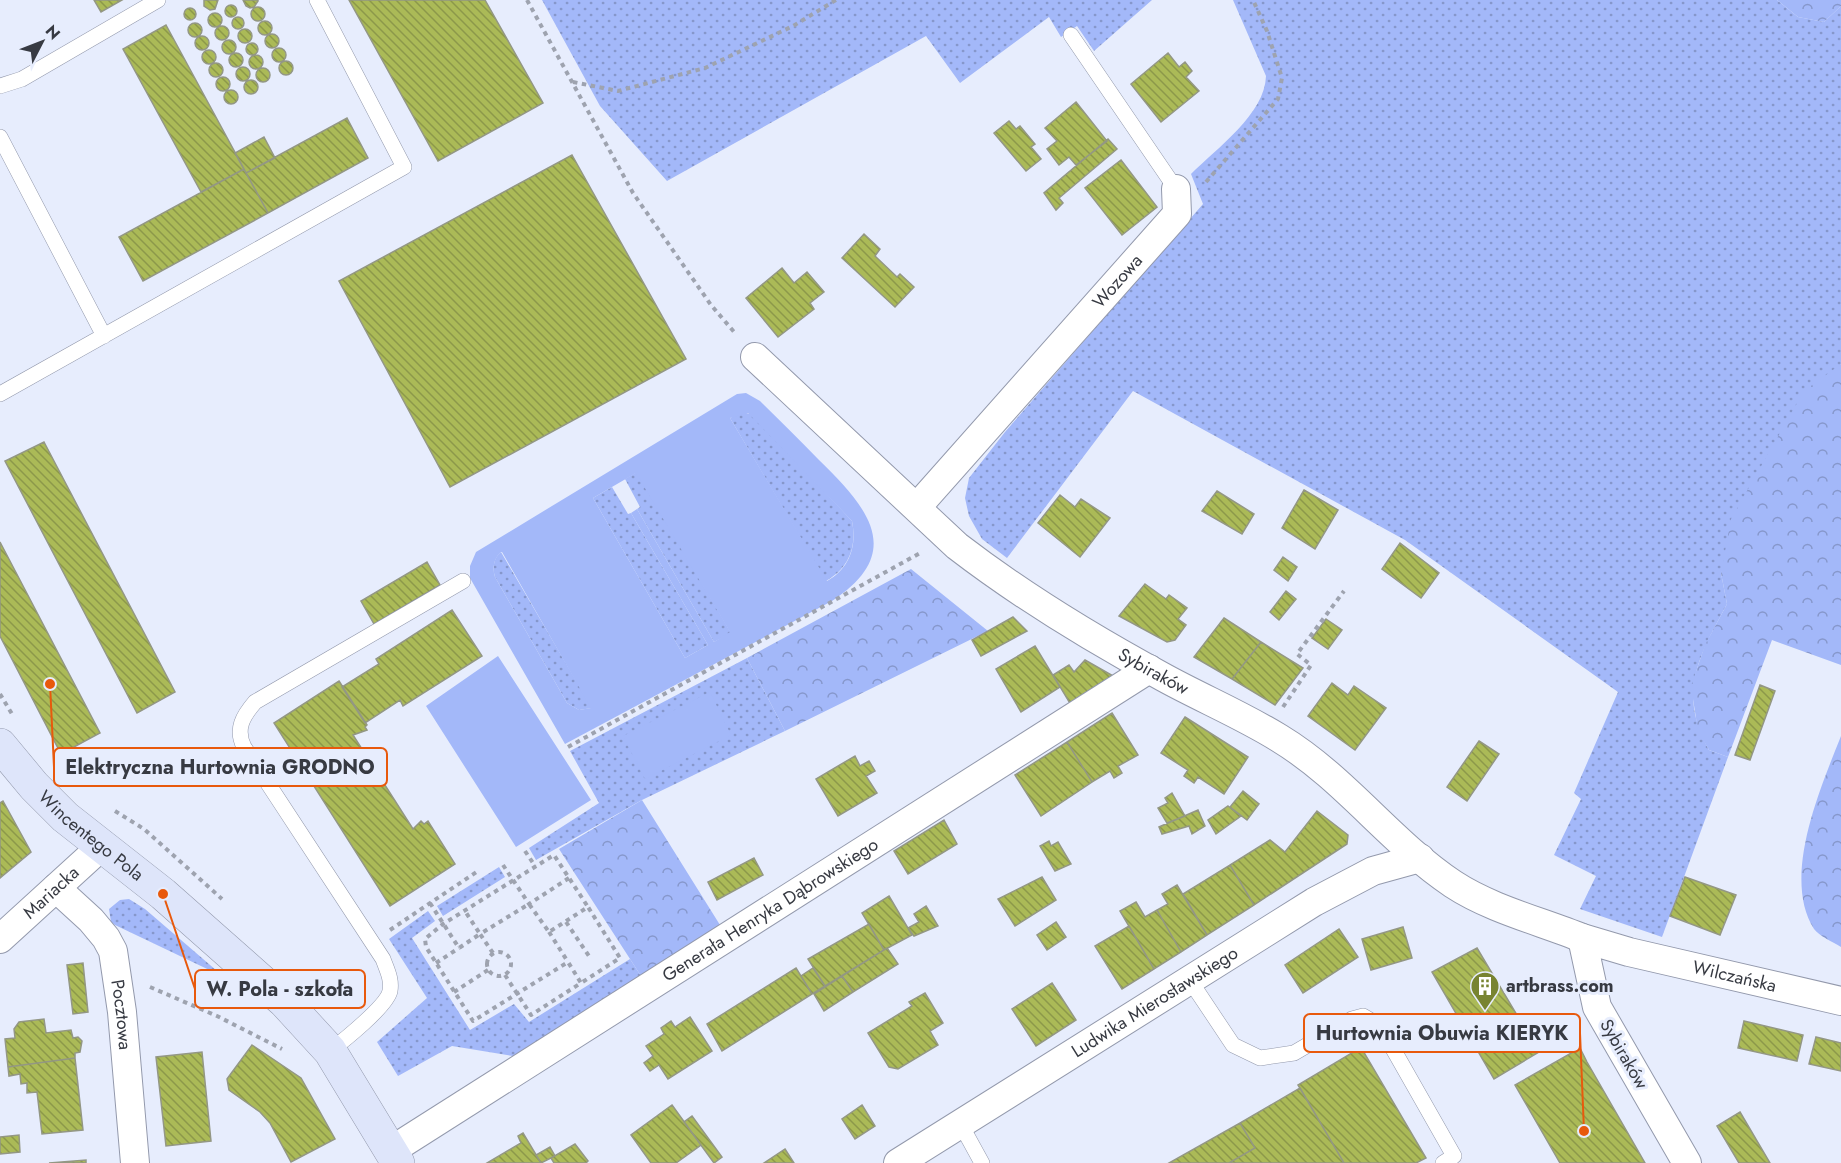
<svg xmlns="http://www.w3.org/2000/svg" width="1841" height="1163" font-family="Jost,sans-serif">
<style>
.grass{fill:url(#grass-dots)}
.forest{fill:url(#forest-crowns)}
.pitch{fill:#a3b8f9;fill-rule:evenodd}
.building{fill:url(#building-back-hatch);stroke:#939784;stroke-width:1.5}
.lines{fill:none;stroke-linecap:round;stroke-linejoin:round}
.lane-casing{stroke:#9399ac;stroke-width:16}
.street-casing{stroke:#9399ac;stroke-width:30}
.secondary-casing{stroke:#9399ac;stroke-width:34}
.path{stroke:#9ea3af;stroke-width:4;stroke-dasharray:4.5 4.5;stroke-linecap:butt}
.lane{stroke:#fff;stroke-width:15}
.street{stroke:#fff;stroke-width:28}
.secondary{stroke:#dee5fa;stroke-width:33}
.labels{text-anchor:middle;stroke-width:6;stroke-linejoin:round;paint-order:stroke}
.street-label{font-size:18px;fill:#373a42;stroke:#e7edfd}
.poi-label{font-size:18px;font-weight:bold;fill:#373a42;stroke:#e7edfd;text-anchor:start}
.leader{fill:none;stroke:#e8590c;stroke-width:2}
.callout-dot{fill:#e8590c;stroke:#e7edfd;stroke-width:2}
.callout{fill:#e7edfd;stroke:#e8590c;stroke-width:2}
.callout-label{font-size:20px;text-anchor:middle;font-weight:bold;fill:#373a42}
</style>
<defs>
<pattern id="grass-dots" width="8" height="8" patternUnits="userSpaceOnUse" patternTransform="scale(1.5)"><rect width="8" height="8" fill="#a3b8f9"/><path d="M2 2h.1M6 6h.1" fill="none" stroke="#8697cb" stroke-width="1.8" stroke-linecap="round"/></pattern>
<pattern id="forest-crowns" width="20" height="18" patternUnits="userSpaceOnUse" patternTransform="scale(1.5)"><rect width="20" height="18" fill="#a3b8f9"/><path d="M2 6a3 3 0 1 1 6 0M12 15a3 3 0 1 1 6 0" fill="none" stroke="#8697cb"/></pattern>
<pattern id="building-back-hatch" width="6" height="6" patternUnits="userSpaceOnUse" patternTransform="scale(1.5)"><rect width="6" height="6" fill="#abba57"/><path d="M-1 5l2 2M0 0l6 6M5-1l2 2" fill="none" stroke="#8c984a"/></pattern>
</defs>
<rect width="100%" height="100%" fill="#e7edfd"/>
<path class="grass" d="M542,0H1152L1094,51L1077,26L1061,37L1049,17L960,83L926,36L667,181L600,106Z
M1233,0H1777L1798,17L1824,22L1841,6V364L1721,573L1727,604C1699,656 1677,693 1709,750L1728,757L1662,937L1580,909L1596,876L1554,855L1581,799L1574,793L1618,692L1405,540L1133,391L1007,558L982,539L969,516L965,498L969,478L1005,432L1203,204L1191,174C1217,148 1265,114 1266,76Z
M743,412L753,415L852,521C857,547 849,568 826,581L730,418Z
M637,472L731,633L714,642L637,509L640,507L625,479Z
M612,487L628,514L631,513L708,645L685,658L593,498Z
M501,552L592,708L579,710L567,703L495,577C492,568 494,557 501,552Z
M747,658L785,731L642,800L536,860L529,848L599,803L570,751Z
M499,867L505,877L443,916L437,906Z
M129,899L145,909L224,977L115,925L111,922L109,909L120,900Z
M428,911L435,921L412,938L470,1030L514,1004L529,1022L630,959L641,976L513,1056L452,1046L398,1076L377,1042L427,998L389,939Z"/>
<path class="forest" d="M1777,0H1841V6L1824,22L1798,17Z
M1841,364V665L1772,640L1728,757L1709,750L1698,731L1691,686L1705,645L1727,604L1721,573L1731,519L1804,391Z
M911,569L988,631L785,731L747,658Z
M1841,736V947C1833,942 1819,936 1814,929C1781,877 1821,787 1841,736Z
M642,800L720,925L641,976L559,849Z"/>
<path class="pitch" d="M746,393L760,401C780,421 800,440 819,460C867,507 907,552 832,601L565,744L470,578V566L476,552L737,394ZM748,413L852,521C857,546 850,568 827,581L730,418ZM636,473L730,632L714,642L637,509L631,513L708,645L685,658L593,498ZM501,552H502L591,708L579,710L567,703L495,577C492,568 494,558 501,552Z
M498,656L591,800L516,847L426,706Z
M710,692L731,735L645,779L623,736Z"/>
<path class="building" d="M94,0H122L101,12Z
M218,0L215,9L210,10L204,6V0Z
M243,0H258V1L254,7L250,8L246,6Z
M349,0H485L543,103L438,161Z
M225 11a6 6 0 1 1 12 0a6 6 0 1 1-12 0Z
M251 14a7 7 0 1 1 14 0a7 7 0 1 1-14 0Z
M184 14a6 6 0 1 1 12 0a6 6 0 1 1-12 0Z
M208 20a7 7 0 1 1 14 0a7 7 0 1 1-14 0Z
M232 23a6 6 0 1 1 12 0a6 6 0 1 1-12 0Z
M258 28a7 7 0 1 1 14 0a7 7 0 1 1-14 0Z
M188 30a7 7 0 1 1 14 0a7 7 0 1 1-14 0Z
M166,25L244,169L201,192L123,49Z
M215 33a7 7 0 1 1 14 0a7 7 0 1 1-14 0Z
M238 36a7 7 0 1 1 14 0a7 7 0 1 1-14 0Z
M265 41a7 7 0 1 1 14 0a7 7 0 1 1-14 0Z
M195 43a7 7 0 1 1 14 0a7 7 0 1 1-14 0Z
M222 47a7 7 0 1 1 14 0a7 7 0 1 1-14 0Z
M246 49a6 6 0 1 1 12 0a6 6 0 1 1-12 0Z
M272 55a7 7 0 1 1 14 0a7 7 0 1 1-14 0Z
M202 57a7 7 0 1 1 14 0a7 7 0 1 1-14 0Z
M229 60a7 7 0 1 1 14 0a7 7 0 1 1-14 0Z
M1168,53L1179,67L1185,62L1192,71L1186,77L1199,91L1161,122L1131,84Z
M249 62a7 7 0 1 1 14 0a7 7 0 1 1-14 0Z
M279 68a7 7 0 1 1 14 0a7 7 0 1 1-14 0Z
M209 70a7 7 0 1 1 14 0a7 7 0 1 1-14 0Z
M236 74a7 7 0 1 1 14 0a7 7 0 1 1-14 0Z
M256 75a7 7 0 1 1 14 0a7 7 0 1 1-14 0Z
M216 84a7 7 0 1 1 14 0a7 7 0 1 1-14 0Z
M244 87a7 7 0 1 1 14 0a7 7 0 1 1-14 0Z
M224 97a7 7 0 1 1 14 0a7 7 0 1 1-14 0Z
M1076,102L1107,141L1076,165L1069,157L1059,165L1047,149L1057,141L1045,128Z
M347,118L368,158L268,213L246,173Z
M1009,121L1016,129L1020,126L1035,144L1031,147L1041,159L1026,171L994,133Z
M264,137L275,158L246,173L235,153Z
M1108,139L1117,149L1059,198L1063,203L1056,210L1044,193Z
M572,155L686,359L450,487L339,281Z
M1121,160L1157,207L1122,235L1085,188Z
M244,169L268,213L143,281L119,237Z
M864,234L880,249L875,256L897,277L900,274L914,287L895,307L842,258Z
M782,268L794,283L807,272L824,292L810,303L814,309L778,337L746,298Z
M44,442L175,692L137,713L5,461Z
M1304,490L1338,510L1315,549L1282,528Z
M1217,491L1254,514L1242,534L1202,511Z
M1060,495L1075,507L1081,499L1110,518L1080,557L1038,523Z
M0,542L100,733L61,754L0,636Z
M1400,543L1439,573L1421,598L1382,569Z
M1283,557L1297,567L1288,581L1274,570Z
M427,562L440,585L374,624L361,601Z
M1145,584L1166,599L1169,595L1187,608L1178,619L1186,625L1175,640L1167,642L1119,616Z
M1286,591L1296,599L1279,620L1270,612Z
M452,610L482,656L403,706L400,700L365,723L342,687L379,664L376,659Z
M1013,617L1027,631L981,656L972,640Z
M1224,618L1261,642L1232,679L1194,657Z
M1326,619L1342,630L1328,649L1312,638Z
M1261,642L1303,668L1275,705L1232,679Z
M1035,646L1060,687L1021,712L996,669Z
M1085,660L1115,677L1071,705L1053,675L1069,665L1074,672Z
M339,681L367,725L365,727L367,730L353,735L413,829L421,821L424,824L428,821L455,864L390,906L274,723Z
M1332,683L1348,695L1354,686L1386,708L1355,750L1308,716Z
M1760,685L1775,691L1750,760L1735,755Z
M1112,713L1138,755L1118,766L1122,773L1114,778L1110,771L1092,782L1067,742Z
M1185,717L1248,757L1224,794L1198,777L1194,783L1184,776L1188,770L1161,753Z
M1479,741L1499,754L1467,801L1447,787Z
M1067,742L1092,782L1041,816L1015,775Z
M855,756L860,766L869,761L875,771L866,776L877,793L838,816L816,779Z
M1243,791L1259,804L1247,820L1230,807Z
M1172,793L1185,816L1167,823L1158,808L1168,803L1165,798Z
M3,801L31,852L0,878V803Z
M1228,806L1241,816L1216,834L1208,820Z
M1198,810L1205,826L1192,834L1189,826L1162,834L1159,827Z
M1317,811L1348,835L1347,844L1254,905L1230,865L1270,840L1285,852Z
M944,820L957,844L908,874L894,851Z
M1049,841L1051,846L1058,842L1071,864L1055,871L1040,846Z
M754,858L763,875L717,900L708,882Z
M1230,865L1254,905L1207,935L1183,894Z
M1042,877L1056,900L1015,926L998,899Z
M1685,877L1736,895L1720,935L1670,916Z
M1177,885L1207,935L1181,952L1157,910L1168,904L1162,894Z
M889,896L912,935L884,950L862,913Z
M1136,902L1145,917L1157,910L1181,952L1154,969L1120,911Z
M926,906L938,926L914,936L908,928L919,922L914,914Z
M1056,922L1066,937L1047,950L1037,935Z
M869,924L884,950L825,986L808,959Z
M1129,926L1154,969L1122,989L1095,946Z
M1403,927L1412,958L1371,970L1362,939Z
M1339,929L1358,957L1303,993L1285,965Z
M887,948L898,964L853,992L842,976Z
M1477,948L1539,1052L1494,1079L1432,972Z
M83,963L88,1012L73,1014L67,965Z
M796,968L812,994L722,1051L707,1024Z
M813,968L825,986L812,994L801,976Z
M842,976L853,992L824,1011L814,994Z
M1052,983L1076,1020L1036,1046L1012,1009Z
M925,993L943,1023L930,1031L938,1045L898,1069L889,1067L868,1033L912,1006L909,1002Z
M690,1017L712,1051L668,1079L659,1065L650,1071L644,1063L653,1056L646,1046L664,1034L661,1028L671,1021L675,1027Z
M44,1019L46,1033L71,1030L73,1038L78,1037L82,1041L80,1052L75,1053V1058L8,1067L5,1039L15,1038L14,1029L19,1022Z
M1744,1021L1803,1035L1797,1061L1738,1048Z
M1816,1037L1841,1043V1071L1809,1064Z
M252,1045L301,1078L335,1139L291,1162L270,1123L260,1112L229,1090L227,1079Z
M1360,1048L1362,1049L1426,1158L1416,1163H1344L1298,1085Z
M1580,1048L1587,1062L1645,1163H1560L1515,1085Z
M202,1052L211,1141L166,1146L156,1057Z
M75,1058L83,1130L42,1134L37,1092L27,1093V1083L21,1084L20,1074L9,1076L8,1067Z
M1300,1088L1344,1163H1229L1255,1148L1240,1123Z
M672,1105L701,1145L676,1163H651L631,1135Z
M862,1105L875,1126L855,1139L842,1119Z
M1740,1112L1770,1163H1739L1717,1126Z
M692,1116L722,1157L714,1163L684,1122Z
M1240,1123L1255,1148L1229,1163H1169Z
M523,1133L541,1163H487L521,1143L518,1136Z
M19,1135L20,1152L0,1154V1137Z
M575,1144L588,1161L586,1163H554L551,1158Z
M550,1147L555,1156L541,1163L536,1155Z
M785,1149L794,1163H764Z
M86,1160V1163H49Z"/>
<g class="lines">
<g class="lane-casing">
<path id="lane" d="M1071,35L1176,189
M0,86L22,79L158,0
M0,137L104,336
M0,394L404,167L317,0
M1191,982L1233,1045L1260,1058L1294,1053L1352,1019L1363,1016L1380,1026L1454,1156L1443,1163
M330,1051C343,1041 387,1006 390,991C392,979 387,970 383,959L244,747C235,729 243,716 255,702L463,581
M960,1123L982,1163"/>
</g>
<g class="street-casing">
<g id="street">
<path id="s1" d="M755,357L957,546C1022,596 1091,638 1163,677C1201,698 1242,715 1279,738C1345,778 1390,842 1453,884C1491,909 1540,921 1582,938"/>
<path id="s2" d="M917,507L1177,214L1176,189"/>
<path id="s3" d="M56,888L91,920L106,938L113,951L122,1012L135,1163"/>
<path id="s4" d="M0,939L103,845"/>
<path id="s5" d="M392,1150L1149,669"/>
<path id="s6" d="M898,1163L1314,902L1373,871L1420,858"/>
<path id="s7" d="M1687,1163L1597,1007L1582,938L1629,952L1841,1001"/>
</g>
</g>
<g class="secondary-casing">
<g id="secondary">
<path id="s8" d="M0,745L34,786L65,817L163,894L285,1002L330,1051L398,1163"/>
</g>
</g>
<path class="path" d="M527,0L633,193L711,305L735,333
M573,82L618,91L705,68L793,26L836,0
M1206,182L1278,99L1282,78L1267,31L1253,0
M0,694L12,714
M1283,707L1311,665L1297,654L1344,591
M568,747L922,552
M115,811L144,829L222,899
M525,851L535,866
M503,865L529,904L569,878
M430,903L459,948L480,934L465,911
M566,922L589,956
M390,930L478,871
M549,932L568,962
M487 964a12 12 0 1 1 24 0a12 12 0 1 1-24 0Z
M493,953L480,934L529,904L549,932L588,907L620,958L581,983
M436,963L459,948
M505,975L531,1015L581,983L568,962L473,1021L426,947L425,939L443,924L554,855L588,907
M150,987L217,1016L282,1049
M454,992L488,970"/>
<use href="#lane" class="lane"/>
<use href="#street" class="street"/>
<use href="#secondary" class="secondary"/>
</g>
<defs>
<g id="building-pin" transform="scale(1.5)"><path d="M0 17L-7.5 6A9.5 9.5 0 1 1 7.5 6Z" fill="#788431" stroke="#e7edfd"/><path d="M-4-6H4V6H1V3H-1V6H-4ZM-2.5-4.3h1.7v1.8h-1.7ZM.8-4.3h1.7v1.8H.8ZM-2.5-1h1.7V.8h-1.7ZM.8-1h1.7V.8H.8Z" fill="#fff"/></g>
</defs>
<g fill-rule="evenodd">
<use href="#building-pin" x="1485" y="986"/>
</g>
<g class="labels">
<g class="street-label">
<text dy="6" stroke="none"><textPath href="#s2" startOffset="302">Wozowa</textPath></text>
<text dy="6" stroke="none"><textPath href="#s1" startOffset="510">Sybiraków</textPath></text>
<text dy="6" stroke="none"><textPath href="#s8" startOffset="129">Wincentego Pola</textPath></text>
<text dy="6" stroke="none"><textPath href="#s4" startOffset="69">Mariacka</textPath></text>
<text dy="6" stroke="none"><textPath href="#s5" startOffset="448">Generała Henryka Dąbrowskiego</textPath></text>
<text dy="6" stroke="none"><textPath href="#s7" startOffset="408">Wilczańska</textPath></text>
<text dy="6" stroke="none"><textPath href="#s6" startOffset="303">Ludwika Mierosławskiego</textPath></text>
<text dy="6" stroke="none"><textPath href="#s3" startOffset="150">Pocztowa</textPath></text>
<text transform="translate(1624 1054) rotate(60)" y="6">Sybiraków</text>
</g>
<g class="poi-label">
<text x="1506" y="992">artbrass.com</text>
</g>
</g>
<path class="leader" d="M50 684L54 767M163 894L195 989M1584 1131L1580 1033"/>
<g class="callout-dot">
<circle cx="50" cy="684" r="6"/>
<circle cx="163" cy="894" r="6"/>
<circle cx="1584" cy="1131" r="6"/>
</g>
<g class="callout">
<rect x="54" y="748" width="333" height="38" rx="6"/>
<rect x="195" y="970" width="170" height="38" rx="6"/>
<rect x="1304" y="1014" width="276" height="38" rx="6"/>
</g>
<g class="callout-label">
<text x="220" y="774">Elektryczna Hurtownia GRODNO</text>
<text x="280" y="996">W. Pola - szkoła</text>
<text x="1442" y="1040">Hurtownia Obuwia KIERYK</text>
</g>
<g transform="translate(42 42) rotate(48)" stroke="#e7edfd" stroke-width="4.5" paint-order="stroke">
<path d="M0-4.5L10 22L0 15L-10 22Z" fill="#373a42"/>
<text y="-9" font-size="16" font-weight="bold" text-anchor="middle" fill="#373a42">N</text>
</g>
</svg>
